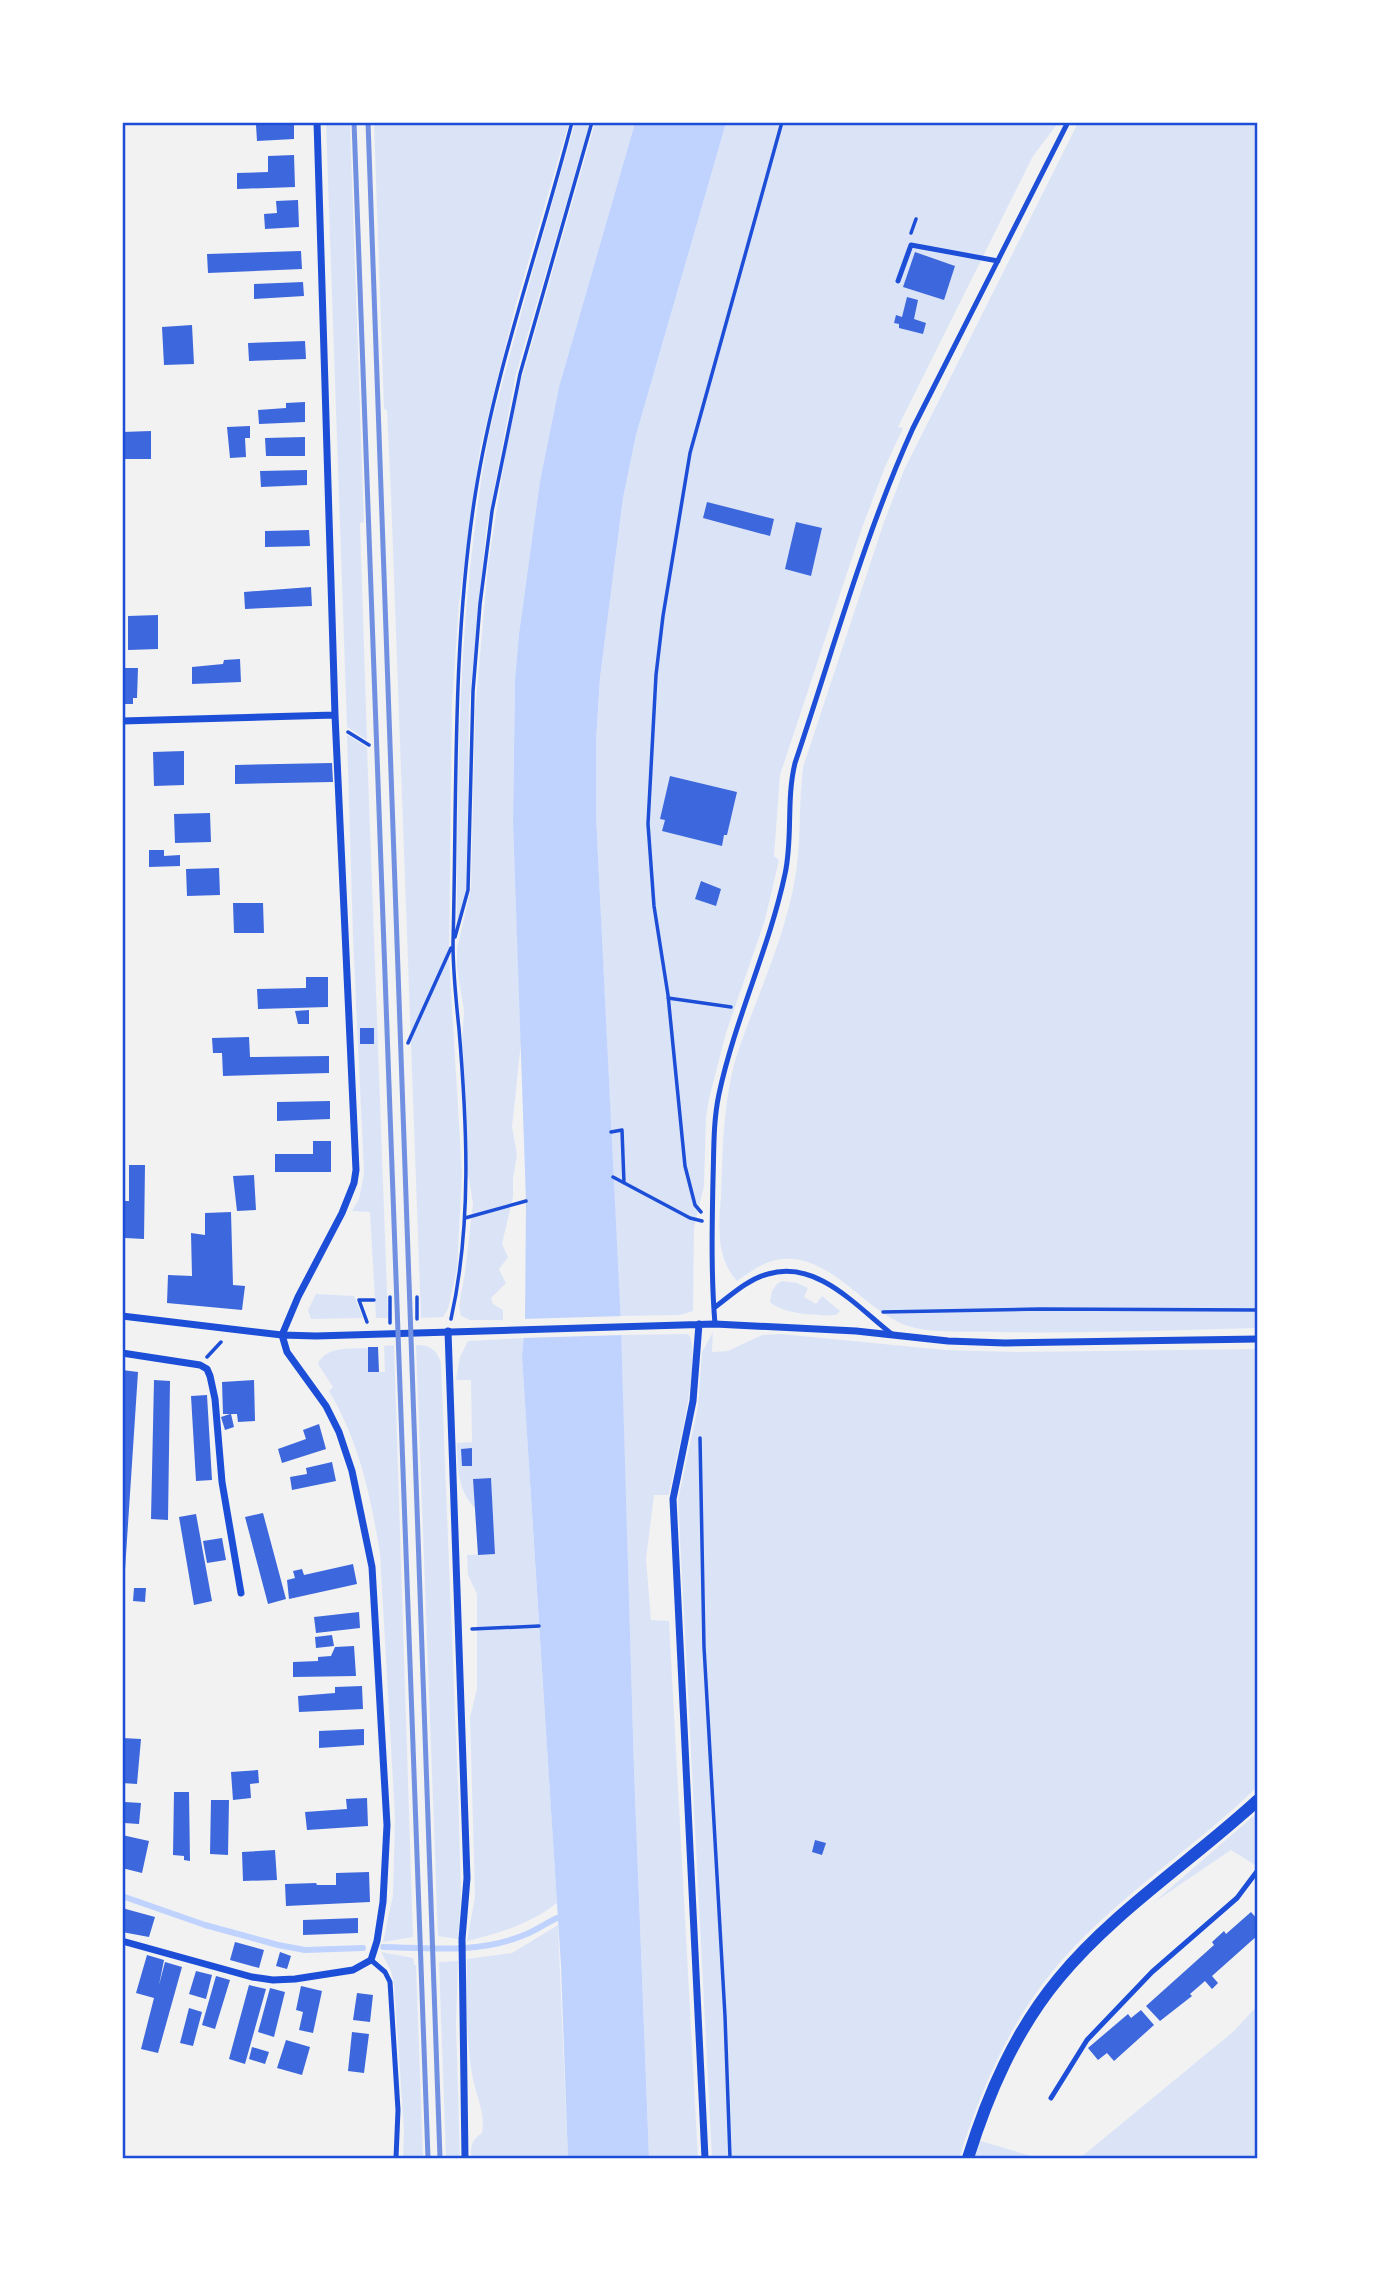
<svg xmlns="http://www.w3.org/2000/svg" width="1380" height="2281" font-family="Karla,sans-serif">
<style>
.green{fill:#dbe4f7}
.water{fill:#bfd3fe}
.pier{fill:#f2f2f2}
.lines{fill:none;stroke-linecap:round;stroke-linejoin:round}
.stream{stroke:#bfd3fe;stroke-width:6}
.building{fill:#3d67dc}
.path{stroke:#1d4ed8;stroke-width:3.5}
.service{stroke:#1d4ed8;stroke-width:5}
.minor{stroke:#1d4ed8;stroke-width:7}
.tertiary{stroke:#1d4ed8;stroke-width:12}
.rail{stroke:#7290e2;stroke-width:5}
.neatline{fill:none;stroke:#1d4ed8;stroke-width:2.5}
</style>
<rect width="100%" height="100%" fill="#f2f2f2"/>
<path class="green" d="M326,123H350L364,522L360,523L367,740L347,727Z
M374,123H569L516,304L480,449L459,603L452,705L449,958L462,1173L457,1269L448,1309L443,1317L421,1318L391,496L387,410L384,409Z
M575,123H590L516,374L486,532L469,708L467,888L457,922C457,762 459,609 486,451C491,420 501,389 509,358C530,279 553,201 575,123Z
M595,123H635L559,387L540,481L519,634L515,679L513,822L521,1043L512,1127L517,1155L513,1178V1197L502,1244L508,1257L499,1269L506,1283L491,1298L493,1304L503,1310V1320H470L461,1316L459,1306L465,1272L473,1203L467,1168L462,1042L464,1011L457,968V949L471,888L475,712L488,565L506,451L519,388Z
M726,123H1058L1033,156L898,427L903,428L885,467L862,528L780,775L774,856L779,860L765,920L726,1033L709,1099L706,1117L704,1186L694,1228L693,1311L680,1315L620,1316L596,815V741L600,678L623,498L636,435Z
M1078,123H1257V1328C1171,1330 1084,1334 998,1332C972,1331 932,1334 908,1326C861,1310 824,1243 769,1262C758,1266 747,1274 737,1281C715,1257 719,1224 721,1194C723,1146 723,1098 738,1051C757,996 783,942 794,884C802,845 798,806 803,767L884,522L904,470Z
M347,735L367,747L388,1318H376L370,1212L352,1211L359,1199L364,1173L353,938Z
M782,1281L797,1283L808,1288L804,1297L816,1304L822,1296L840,1311L836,1315C819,1316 782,1314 770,1302L772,1291L777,1284Z
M316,1294L354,1296L363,1318L311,1319L308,1310Z
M713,1332L712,1352L728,1351L762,1335L781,1334L945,1350L1019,1352L1257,1349V1787C1191,1851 1110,1901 1051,1973C1006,2029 981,2091 959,2158H712L678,1500L698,1406L702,1352Z
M688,1334C704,1351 674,1468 669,1495H654L646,1559L651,1620L669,1621L698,2158H649L634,1769L621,1335Z
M524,1338L522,1356L557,1903C530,1924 500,1933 467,1941L475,1897L470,1717L477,1689V1594L468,1575L467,1555L495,1554L491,1478L473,1479L475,1508C458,1491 457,1467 457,1443L472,1442L471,1380H456L460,1357L468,1341Z
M394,1345L413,1937L383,1942L393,1895L395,1818L380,1554C371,1497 359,1441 329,1391L333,1387L318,1364C325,1346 351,1349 368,1348V1371L385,1372L384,1346Z
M416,1345C429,1345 437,1349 441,1363L458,1787L461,1896L458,1939L438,1936Z
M1257,1813L1258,1861L1255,1865L1231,1850L1153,1903Z
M558,1925L568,2158H471C471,2146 471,2140 482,2133C486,2113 475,2094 472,2074C466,2036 466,1997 467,1959L512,1953Z
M381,1952L413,1958L414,1965H416L423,2158H403L404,2130L394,1984L391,1971Z
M458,1961L456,2023L460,2158H446L439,1962Z
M1257,2006V2158H1080L1234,2031Z
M974,2139L1038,2158H968Z"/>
<path class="water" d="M635,123H726L636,435L623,498L600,678L596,741V815L621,1326L634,1769L649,2158H568L561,1966L522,1356L525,1323L526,1201L513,822L515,679L519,634L540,481L559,387Z"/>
<path class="pier" d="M624,1316V1335L521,1338L522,1319Z"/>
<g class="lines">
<path class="stream" d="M122,1896L205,1925L278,1945L305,1950L363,1948
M383,1947C429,1948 480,1954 524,1935C535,1931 546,1923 557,1918"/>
</g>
<path class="building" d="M270,122H294V139L257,141L256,125L270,124Z
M294,155L295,187L237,189V173L268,172V156Z
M298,200L299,227L265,229L264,214L277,213L276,201Z
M301,251L302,269L208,273L207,254Z
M915,252L955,266L944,300L903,287Z
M303,282L304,296L254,299V284Z
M907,297L918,300L914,319L926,323L923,334L899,328V324L894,323L896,315L902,317Z
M192,325L194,364L164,365L162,327Z
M305,341L306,359L249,361L248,343Z
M305,402V422L259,424L258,410L286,408V403Z
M250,426V438H245L246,457L230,458L227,427Z
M151,431V459H122V432Z
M305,437V456H266L265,438Z
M307,470V485L261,487L260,471Z
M707,502L774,519L770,536L703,518Z
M796,522L822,528L811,576L785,569Z
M309,530L310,546L265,547V531Z
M311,587L312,606L245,609L244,592Z
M158,615V649L128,650V616Z
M240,659L241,682L192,684V667L223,664L224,660Z
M122,668H138L137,698H133V704H122Z
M184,751V785L154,786L153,752Z
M332,763L333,782L235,784V765Z
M670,776L737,792L727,835H724L722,846L662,831L665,820L660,819Z
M210,813L211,842L175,843L174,814Z
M149,850H164V856L180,855V866L149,867Z
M219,868L220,895L187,896L186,869Z
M701,881L721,889L716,906L695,899Z
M233,903H263L264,933H234Z
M306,977H328V1007L258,1009L257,989L306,988Z
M309,1010V1024H298L295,1011Z
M360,1028H374V1044H360Z
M249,1037L250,1057L329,1056V1073L223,1076L222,1053H213L212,1038Z
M330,1101V1119L277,1121V1102Z
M313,1141H331V1172H275V1154H313Z
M129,1165H145L144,1239L125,1238L124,1201H129Z
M254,1175L256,1210L237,1211L233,1176Z
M231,1212L233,1285L245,1286L242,1310L167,1303L168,1275L192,1276L191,1233L205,1235V1213Z
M368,1347H378L379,1372H368Z
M122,1370L138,1372L125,1570H122Z
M154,1380L170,1381L168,1520L151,1519Z
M254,1380L255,1421L238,1422L237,1414H231L234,1427L225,1430L221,1417L230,1414H223L222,1382Z
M207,1395L212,1480L196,1481L191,1396Z
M319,1424L326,1449L282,1463L278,1449L306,1439L303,1430Z
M472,1448V1466H462L461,1449Z
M332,1462L336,1481L292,1490L290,1477L307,1474L306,1468Z
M491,1478L495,1554L478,1555L473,1479Z
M263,1513L286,1599L268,1604L245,1517Z
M196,1514L212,1601L194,1605L179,1517Z
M222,1538L226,1560L207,1563L203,1541Z
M353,1564L357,1584L289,1599L287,1580L295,1578L293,1571L302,1569L304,1575Z
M134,1588H146L145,1602L133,1601Z
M359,1612L360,1628L316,1633L314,1617Z
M332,1635L334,1646L316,1648L315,1637Z
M354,1646L356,1676L293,1677V1662L318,1661V1657L331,1656L335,1647Z
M362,1686L363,1709L299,1712L298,1696L335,1693V1687Z
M364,1729V1745L319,1748V1731Z
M122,1738L141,1739L137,1784L122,1783Z
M258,1770L259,1783L250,1784L251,1798L233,1800L231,1772Z
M174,1792H189L190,1861L184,1860V1856L173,1855Z
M367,1798L368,1826L307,1830L305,1812L347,1809L346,1799Z
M211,1800H229L228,1855L210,1854Z
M125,1802L141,1803L139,1824L124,1823Z
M122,1835L149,1841L142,1873L122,1868Z
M815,1840L826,1843L822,1855L812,1852Z
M275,1850L277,1880L243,1881L242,1852Z
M369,1872L370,1902L286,1906L285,1884L316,1883L317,1885H336V1873Z
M122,1908L155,1917L149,1937L122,1932Z
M1251,1912L1258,1920V1935L1212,1976L1218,1983L1212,1989L1205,1981L1190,1994L1192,1996L1160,2021L1146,2006L1214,1945L1212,1942L1224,1931L1226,1934Z
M358,1918V1933L303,1935V1920Z
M235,1942L264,1950L259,1968L230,1960Z
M280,1952L291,1956L287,1969L276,1966Z
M147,1955L164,1960L159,1985L165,1962L182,1967L158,2053L141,2049L154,1998L136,1993Z
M196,1971L212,1975L206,1999L189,1994Z
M216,1976L230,1980L215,2029L202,2025Z
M249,1985L266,1989L245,2064L229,2059Z
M301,1986L322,1991L313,2033L299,2030L303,2012L296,2010Z
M270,1988L285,1992L274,2037L258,2032Z
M357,1993L373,1995L370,2022L353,2020Z
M189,2008L202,2012L193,2046L180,2043Z
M1141,2010L1154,2025L1114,2061L1107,2053L1098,2060L1088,2048L1128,2014L1131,2018Z
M352,2032L369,2034L364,2073L348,2071Z
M286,2040L310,2047L302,2075L277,2068Z
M252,2047L269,2052L265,2064L249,2059Z"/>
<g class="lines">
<path class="path" d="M911,233L916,219
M348,732L369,745
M455,937L468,890L473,691L480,604L492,511L520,374L592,122
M668,998L731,1007
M408,1043L451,948
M611,1132L622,1130L624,1183
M613,1177L690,1218L702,1221
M701,1212L695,1205L685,1166L668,995L654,906L648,824L656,675L663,616L690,453L782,122
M465,1218L526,1201
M417,1297V1319
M883,1312L1039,1309L1258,1310
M451,1319C472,1225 467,1125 459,1029C456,1000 453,973 453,944C457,794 452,644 475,496C495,368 540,247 572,122
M367,1322L359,1300H374
M390,1323V1297
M207,1357L221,1342
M700,1438L704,1647L725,2016L730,2158
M472,1629L539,1626"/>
<path class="service" d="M898,281L911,245L998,261
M714,1308C730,1296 748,1279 768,1274C817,1259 858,1308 893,1335
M715,1324C711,1276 712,1228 713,1179C714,1151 713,1122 719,1094C735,1019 769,949 785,874C793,838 786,800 795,763C833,651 864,536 913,428L1068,122
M371,1960L385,1972L390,1982L398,2110L396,2158
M1051,2098L1087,2040L1152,1972L1237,1898L1258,1870"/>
<path class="minor" d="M122,721L335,715
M122,1316L282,1335L316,1336L715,1324L856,1331L948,1341L1005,1343L1258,1339
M699,1324L693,1401L673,1499L705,2158
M448,1331L467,1878L462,1939L465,2158
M122,1353L200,1365L207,1369L210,1376L215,1399L222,1482L241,1593
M122,1941L252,1977L273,1980L295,1979L353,1970L371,1960L377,1941L383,1902L387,1825L372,1567L352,1471L339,1432L326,1406L287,1352L282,1335L298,1297L342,1213L354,1183L356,1170L335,715L317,122"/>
<path class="tertiary" d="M968,2158C988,2094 1015,2031 1059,1978C1113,1912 1194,1859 1258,1800"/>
<path class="rail" d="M354,122L428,2158
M368,122L440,2158"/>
</g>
<rect width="1380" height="2281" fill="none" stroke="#ffffff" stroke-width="248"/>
<rect x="124" y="124" width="1132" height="2033" class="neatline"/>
</svg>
